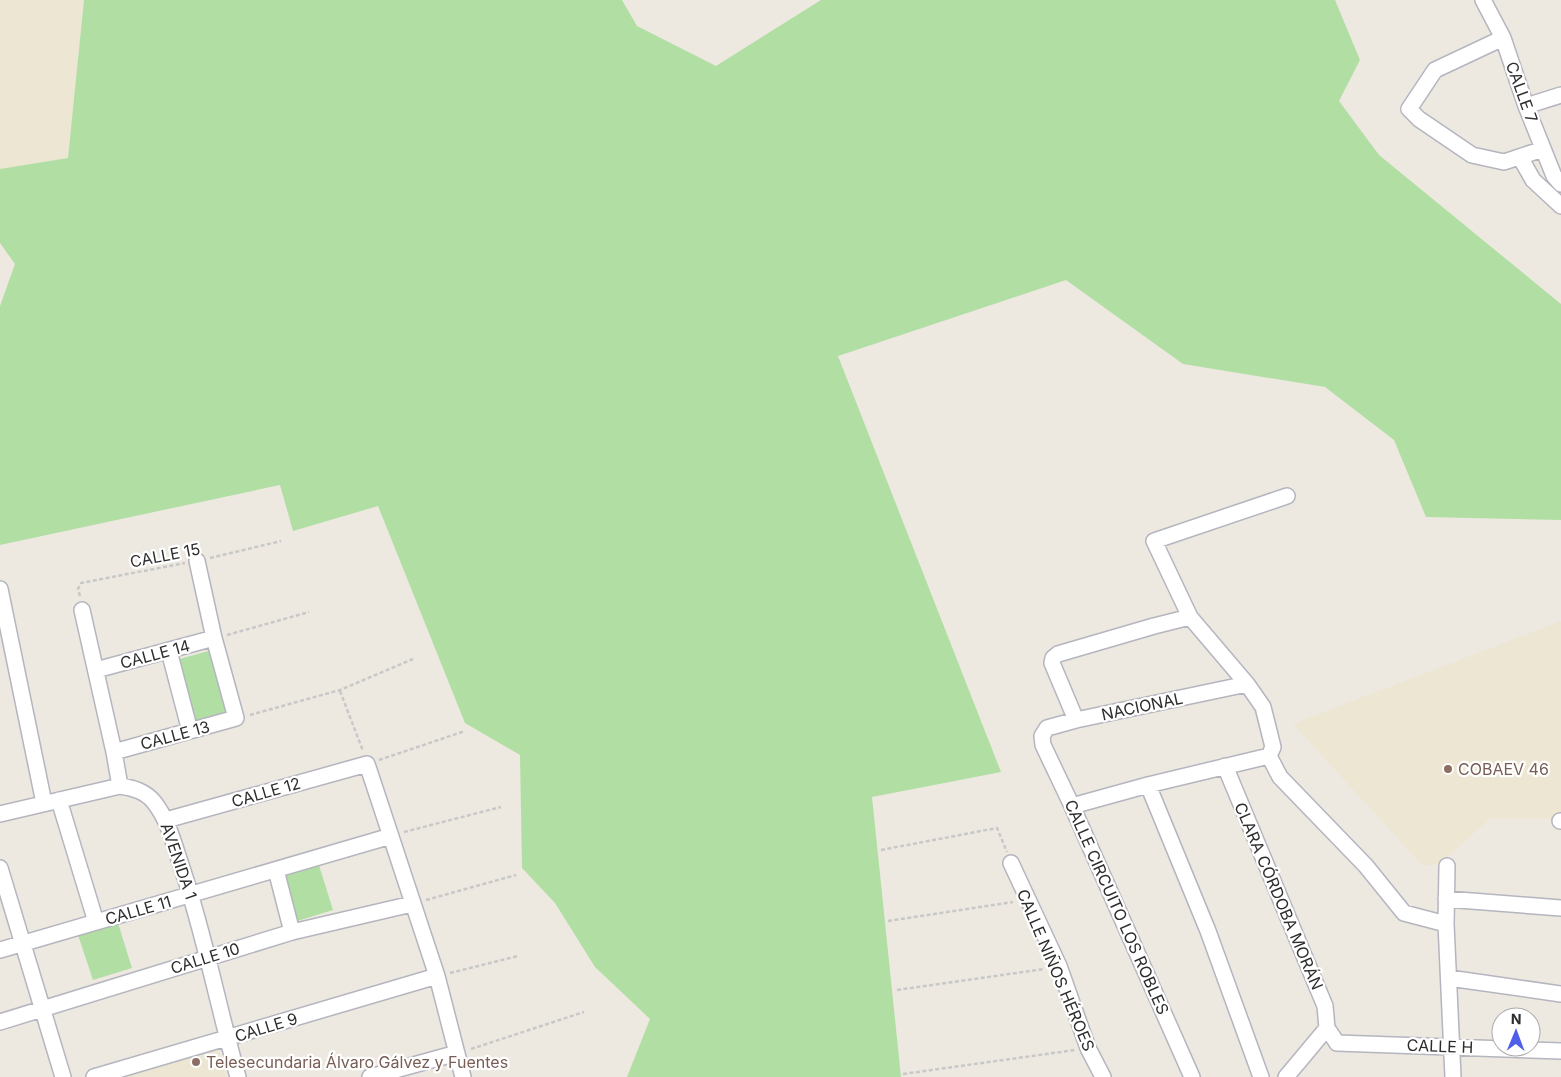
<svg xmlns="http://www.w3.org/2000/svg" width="1561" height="1077" font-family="Inter,sans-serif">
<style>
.education{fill:#ece6d2}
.green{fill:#b1dea3}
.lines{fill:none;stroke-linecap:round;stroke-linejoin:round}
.street-casing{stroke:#b4b5bf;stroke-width:18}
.path{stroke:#c8c8c8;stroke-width:2.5;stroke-dasharray:4 2.5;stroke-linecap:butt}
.street{stroke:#fff;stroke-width:15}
.education-dot{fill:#8d6e63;stroke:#fff;stroke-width:2}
.labels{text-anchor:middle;stroke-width:4.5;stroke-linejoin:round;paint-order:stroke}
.street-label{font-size:16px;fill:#2d2d2d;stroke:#fff}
.education-label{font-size:16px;fill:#785e54;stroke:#fff;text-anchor:start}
</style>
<rect width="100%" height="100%" fill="#ede9e1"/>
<path class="education" d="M0,0H84L68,158L0,169Z
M1561,621V813L1554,818H1491L1441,863L1423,866L1293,724Z
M218,1048L227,1077H118Z"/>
<path class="green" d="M84,0H622L637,26L716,66L821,0H1335L1360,60L1339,101L1379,155L1561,304V520L1426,517L1394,440L1325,387L1183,364L1066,280L838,356L1001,772L872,797L901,1077H627L650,1019L595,967L555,903L522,868L520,755L465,723L378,506L293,531L280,485L0,545V306L15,264L0,243V169L68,158Z
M212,650L229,711L193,721L176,660Z
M318,862L333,910L294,922L279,874Z
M117,920L132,968L93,980L77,932Z"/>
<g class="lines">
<g class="street-casing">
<path id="street" d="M1483,0L1503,38L1526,106L1554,176L1561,184
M1503,38L1435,70L1409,109L1419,119L1472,155L1504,162L1543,149
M1526,106L1561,95
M1520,157L1533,180L1561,206
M1287,496L1154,541L1190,617L1247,684L1263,707L1273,747L1269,756L1280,777L1366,866L1404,913L1446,924
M0,589L44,803
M82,610L114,752L120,786
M169,651L190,731
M96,670L214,638
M1076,720L1052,663L1053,658L1058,654L1154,626L1190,617
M114,752L236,718L214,638L197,561
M1225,766L1325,1006L1327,1028L1337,1043L1561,1051
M1148,785L1208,931L1261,1077
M59,800L96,922
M1072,806L1148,785L1269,756
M0,814L120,786C133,788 145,791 154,802C169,821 174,845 182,868C205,936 218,1007 238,1077
M166,820L367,764L437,976L463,1077
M1560,821H1561
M1011,863L1059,966L1088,1048L1103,1077
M1447,866L1446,924L1453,1077
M0,868L63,1077
M276,870L292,932
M1446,899L1561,908
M0,950L391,836
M1449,978L1561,994
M0,1022L292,932L412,904
M94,1077L437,976
M370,1077L457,1053
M1192,1077L1072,806L1043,745L1042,736L1047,728L1076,720L1247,684
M1286,1077L1327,1028"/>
</g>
<path class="path" d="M210,558L281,541
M80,596L78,589L81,583L185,563
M227,635L309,612
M340,691L363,751
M250,715L340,690L413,659
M379,760L465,731
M404,832L501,807
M881,850L997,828L1007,852
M426,900L516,875
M888,921L1013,902
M450,973L518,956
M897,990L1044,969
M471,1049L584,1012
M903,1074L1075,1050"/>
<use href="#street" class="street"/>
</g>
<g class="education-dot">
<circle cx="1448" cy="769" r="5"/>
<circle cx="196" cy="1062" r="5"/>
</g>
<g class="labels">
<g class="street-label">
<text transform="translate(1522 92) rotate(70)" y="6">CALLE 7</text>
<text transform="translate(165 555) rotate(-11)" y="6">CALLE 15</text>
<text transform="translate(155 654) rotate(-15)" y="6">CALLE 14</text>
<text transform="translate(1142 706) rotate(-12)" y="6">NACIONAL</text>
<text transform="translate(175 735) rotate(-15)" y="6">CALLE 13</text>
<text transform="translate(266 792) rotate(-16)" y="6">CALLE 12</text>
<text transform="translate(179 861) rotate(71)" y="6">AVENIDA 1</text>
<text transform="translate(1279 896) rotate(67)" y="6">CLARA CÓRDOBA MORÁN</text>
<text transform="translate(1117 907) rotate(66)" y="6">CALLE CIRCUITO LOS ROBLES</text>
<text transform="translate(138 910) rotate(-16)" y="6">CALLE 11</text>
<text transform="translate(205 958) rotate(-17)" y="6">CALLE 10</text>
<text transform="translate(1056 970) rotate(67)" y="6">CALLE NIÑOS HÉROES</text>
<text transform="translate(266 1027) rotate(-17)" y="6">CALLE 9</text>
<text transform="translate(1440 1046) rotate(2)" y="6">CALLE H</text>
</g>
<g class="education-label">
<text x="1458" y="775">COBAEV 46</text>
<text x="206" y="1068">Telesecundaria Álvaro Gálvez y Fuentes</text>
</g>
</g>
<g transform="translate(1516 1032) rotate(1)"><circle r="24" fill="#ffffff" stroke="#ababab"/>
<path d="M0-4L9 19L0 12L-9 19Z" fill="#505fea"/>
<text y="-8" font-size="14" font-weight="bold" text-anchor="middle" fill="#2d2d2d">N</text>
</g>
</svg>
